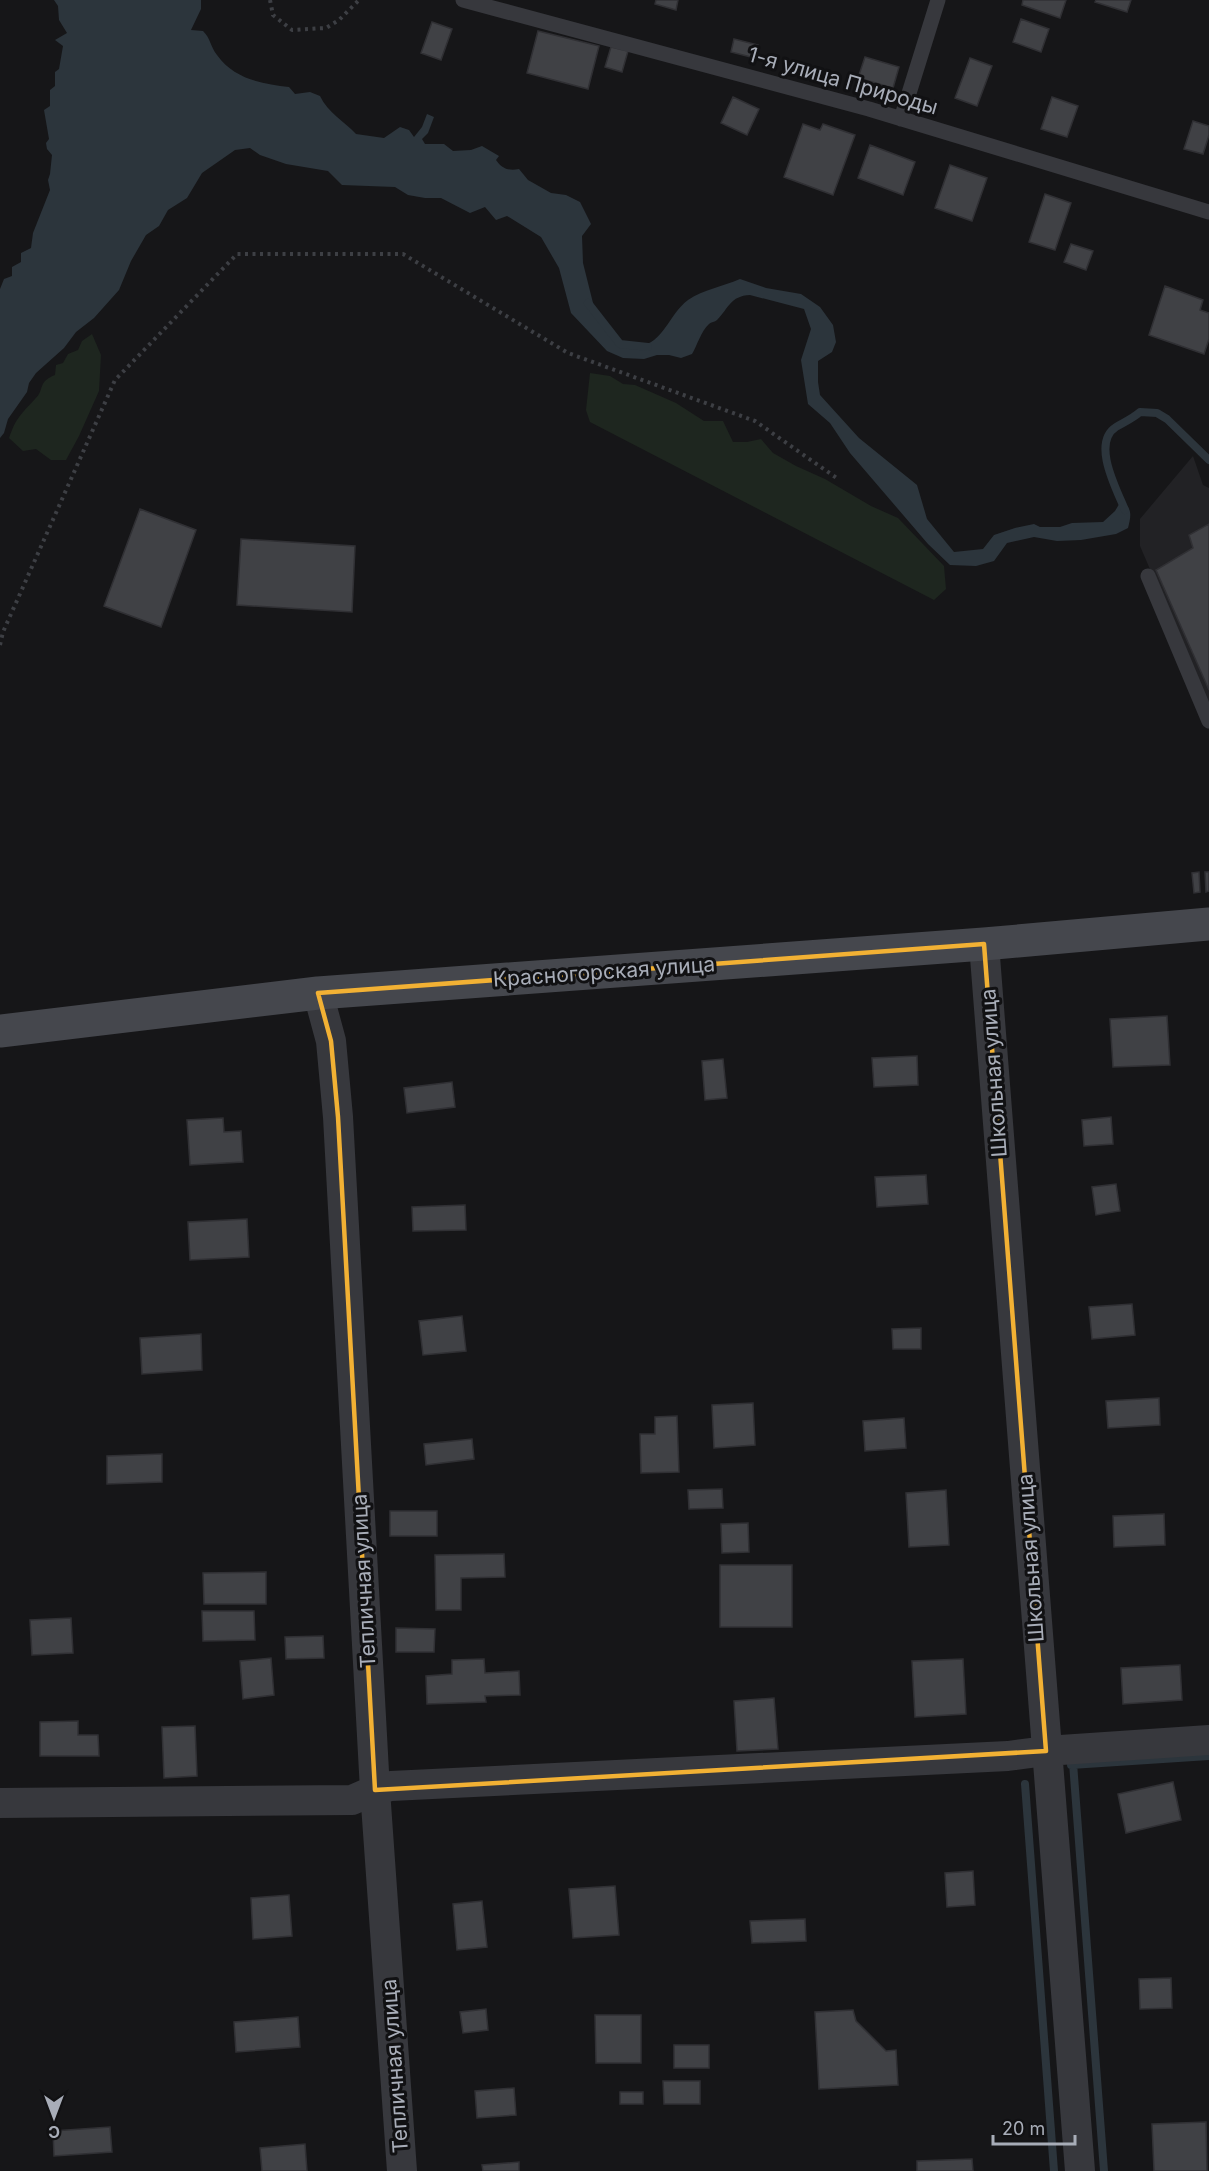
<svg xmlns="http://www.w3.org/2000/svg" width="1209" height="2171" font-family="Inter,sans-serif">
<style>
.built{fill:#222225}
.green{fill:#1e261f}
.water{fill:#2c353c}
.lines{fill:none;stroke-linecap:round;stroke-linejoin:round}
.stream{stroke:#2c353c;stroke-width:8}
.building{fill:#404145;stroke:#303034;stroke-width:1.5}
.path{stroke:#3d3f44;stroke-width:4;stroke-dasharray:3 4.5;stroke-linecap:butt}
.lane{stroke:#37383d;stroke-width:15}
.street{stroke:#37383d;stroke-width:30}
.secondary{stroke:#45474d;stroke-width:33}
.marked{fill:none;stroke:#f2b134;stroke-width:4.5;stroke-linejoin:round}
.labels{text-anchor:middle;stroke-width:6;stroke-linejoin:round;paint-order:stroke}
.street-label{font-size:21px;fill:#a8adb8;stroke:#111113}
</style>
<rect width="100%" height="100%" fill="#161618"/>
<path class="built" d="M1193,456L1203,485L1209,488V706L1140,546V519Z"/>
<path class="green" d="M92,334L101,355L99,391L79,436L66,460H51L36,449L23,451L9,438C16,418 21,414 35,399C45,390 37,382 55,375L56,365L63,363L68,354L78,350L82,341Z
M590,373L610,376L623,384L635,385L676,403L704,421H723L733,442H747L761,439L773,453L796,466L825,479L871,506L898,518L944,566L946,589L934,600L590,422L586,410Z"/>
<path class="water" d="M54,0H201V9L191,30L203,31C211,39 210,46 217,55C234,79 262,84 289,87L295,94L310,92L320,96C328,113 344,121 356,134L384,138L400,127L409,130L414,137L422,127L427,114L434,117L428,133L422,139L425,144H444L453,151L471,150L482,146L499,156L496,160C502,169 509,171 519,169L528,180L551,193L566,195L580,202L591,224L582,236L583,263L595,311L620,344C626,345 633,347 639,346C663,344 669,314 688,300C704,289 722,287 740,279L766,288L801,294L820,307L833,325L836,342L832,352L818,361V382L820,395L859,438L917,485L927,519L954,552L983,549L994,535L1015,528L1034,524L1040,527H1060L1072,523L1103,522L1115,511L1121,501C1133,508 1131,516 1128,528L1116,534L1081,540L1057,541L1034,537L1007,543L994,561L976,566L950,565L928,544L850,453L830,423L808,404L801,360L811,329L804,309L750,295C730,296 729,308 717,320C715,322 711,322 709,324C701,331 697,346 692,354L681,358L669,355H657L644,359L623,358L607,351L571,313L559,268L541,237L507,216L496,220L485,207L470,213L441,198H425L408,195L395,187L342,185L328,171L286,164L260,155L250,148L235,150L202,173L187,198L168,210L159,226L146,235L131,261L119,290L94,318L76,332L64,348L36,373L29,383L27,392L8,419L4,433L0,438V289L4,279L12,276V267L21,262V253L31,248L33,233L50,190L48,180L50,174L52,155L47,149L46,143L49,139L44,110L50,106V90L55,86V72L59,69L63,46L55,40L67,33L59,20L58,6Z"/>
<g class="lines">
<path class="stream" d="M588,303L620,344L648,347
M1125,510C1117,490 1091,443 1116,427C1124,422 1132,419 1140,412L1157,413L1167,419L1209,460
M1073,1763L1104,2171
M1071,1765L1209,1756
M1025,1784L1054,2171"/>
</g>
<path class="building" d="M656,0H678L676,10L655,4Z
M1023,0H1066L1060,18L1022,5Z
M1096,0H1131L1127,12L1095,2Z
M1021,19L1049,29L1041,52L1013,42Z
M432,22L452,29L441,60L421,53Z
M538,31L599,46L588,89L527,73Z
M734,39L758,45L755,58L731,52Z
M611,47L628,51L622,72L605,67Z
M865,57L899,67L893,88L858,78Z
M970,58L992,66L977,106L955,98Z
M733,97L759,109L747,135L721,123Z
M1052,97L1078,106L1067,137L1041,129Z
M1193,121L1209,126V135L1203,154L1184,149Z
M803,124L820,130L823,124L855,135L833,195L784,177Z
M870,145L915,162L903,195L858,178Z
M950,165L987,178L972,221L935,208Z
M1045,194L1071,203L1055,250L1029,242Z
M1071,244L1093,251L1086,270L1064,262Z
M1165,286L1203,300L1200,310L1209,313V339L1204,354L1149,335Z
M140,509L196,530L161,627L104,606Z
M1209,524V690L1156,570L1193,548L1189,535Z
M241,539L355,546L352,612L237,605Z
M1199,872L1200,892L1194,893L1192,873Z
M1205,872H1209V891L1206,892Z
M1167,1016L1170,1065L1113,1067L1110,1019Z
M917,1056L918,1085L874,1087L872,1058Z
M723,1059L727,1098L705,1100L702,1061Z
M452,1082L455,1107L407,1113L404,1088Z
M1111,1117L1113,1144L1084,1146L1082,1120Z
M223,1118L224,1132L241,1131L243,1162L190,1165L187,1120Z
M926,1175L928,1204L877,1207L875,1177Z
M1116,1184L1120,1211L1096,1215L1092,1187Z
M465,1205L466,1230L413,1231L412,1207Z
M247,1219L249,1257L190,1260L188,1222Z
M1132,1304L1135,1335L1092,1339L1089,1307Z
M462,1316L466,1351L423,1355L419,1321Z
M921,1328V1349H893L892,1329Z
M201,1334L202,1370L142,1374L140,1338Z
M1159,1398L1160,1425L1108,1428L1106,1401Z
M753,1403L755,1445L714,1448L712,1405Z
M677,1416L679,1472L641,1473L640,1434H655V1417Z
M904,1418L906,1448L865,1451L863,1421Z
M472,1439L474,1459L426,1465L424,1444Z
M162,1454V1482L107,1484V1456Z
M722,1489L723,1508L689,1509L688,1490Z
M946,1490L949,1545L909,1547L906,1493Z
M390,1511H437V1536H390Z
M1164,1514L1165,1545L1114,1547L1113,1516Z
M748,1523L749,1552L722,1553L721,1524Z
M504,1554L505,1577L461,1578V1610H436L435,1555Z
M720,1565H792V1627H720Z
M266,1572V1604H204L203,1573Z
M202,1611H254L255,1640L203,1641Z
M71,1618L73,1653L32,1655L30,1620Z
M396,1628L435,1629L434,1652H396Z
M323,1636L324,1658L286,1659L285,1637Z
M271,1658L274,1695L243,1699L240,1661Z
M484,1659L485,1673L519,1671L520,1695L485,1696L486,1702L427,1704L426,1676L452,1674V1660Z
M963,1659L966,1714L915,1717L912,1661Z
M1180,1665L1182,1700L1123,1704L1121,1668Z
M774,1698L778,1749L737,1751L734,1701Z
M78,1721V1735H98L99,1756H40V1722Z
M195,1726L197,1776L164,1778L162,1727Z
M1173,1782L1181,1820L1126,1833L1118,1794Z
M973,1871L975,1905L947,1907L945,1873Z
M615,1886L619,1935L573,1938L569,1889Z
M289,1895L292,1936L253,1939L251,1898Z
M482,1901L487,1947L457,1950L453,1904Z
M805,1919L806,1941L752,1943L750,1921Z
M1171,1978L1172,2008L1140,2009L1139,1979Z
M486,2009L488,2030L463,2033L460,2012Z
M853,2010L856,2021L886,2051L896,2050L898,2085L819,2089L815,2012Z
M595,2015H641V2063H596Z
M298,2017L300,2047L236,2052L234,2022Z
M674,2045H709V2068H674Z
M663,2081H700V2104H664Z
M514,2088L516,2115L477,2118L475,2091Z
M620,2092H643V2104H620Z
M1206,2122L1207,2171H1154L1152,2124Z
M110,2127L112,2152L54,2156L53,2131Z
M305,2144L307,2171H262L260,2148Z
M972,2159L973,2171H917V2161Z
M519,2162V2171H483L482,2165Z"/>
<g class="lines">
<path class="path" d="M270,0L273,15L292,30L326,28L339,20L359,0
M0,645L3,632L115,380L237,254H403L568,353L755,421L838,479"/>
<path class="lane" d="M463,0L869,109L1209,212
M901,119L938,0
M1148,576L1209,721"/>
<path class="street" d="M984,944L1080,2171
M318,993L331,1041L338,1117L375,1790L402,2171
M0,1803L352,1800L375,1790L391,1786L1008,1756L1046,1751L1209,1740"/>
<path class="secondary" d="M0,1031L318,993L984,944L1209,924"/>
</g>
<path class="marked" d="M984,944L1046,1751L375,1790L338,1117L331,1041L318,993Z"/>
<g class="labels">
<g class="street-label">
<text transform="translate(843 81) rotate(16)" y="7">1-я улица Природы</text>
<text transform="translate(604 972) rotate(-4)" y="7">Красногорская улица</text>
<text transform="translate(994 1073) rotate(-94)" y="7">Школьная улица</text>
<text transform="translate(1031 1558) rotate(-94)" y="7">Школьная улица</text>
<text transform="translate(364 1581) rotate(-93)" y="7">Тепличная улица</text>
<text transform="translate(395 2066) rotate(-94)" y="7">Тепличная улица</text>
</g>
</g>
<g transform="translate(54 2117) rotate(180)" stroke="#111113" stroke-width="4.5" paint-order="stroke">
<path d="M0-4.5L10 22L0 15L-10 22Z" fill="#a8adb8"/>
<text y="-9" font-size="16" font-weight="bold" text-anchor="middle" fill="#a8adb8">С</text>
</g>
<path d="M993 2135v9h82v-9" fill="none" stroke="#a8adb8" stroke-width="3"/>
<text x="1002" y="2135" font-size="18" fill="#a8adb8" stroke="#111113" stroke-width="4.5" paint-order="stroke">20 m</text>
</svg>
